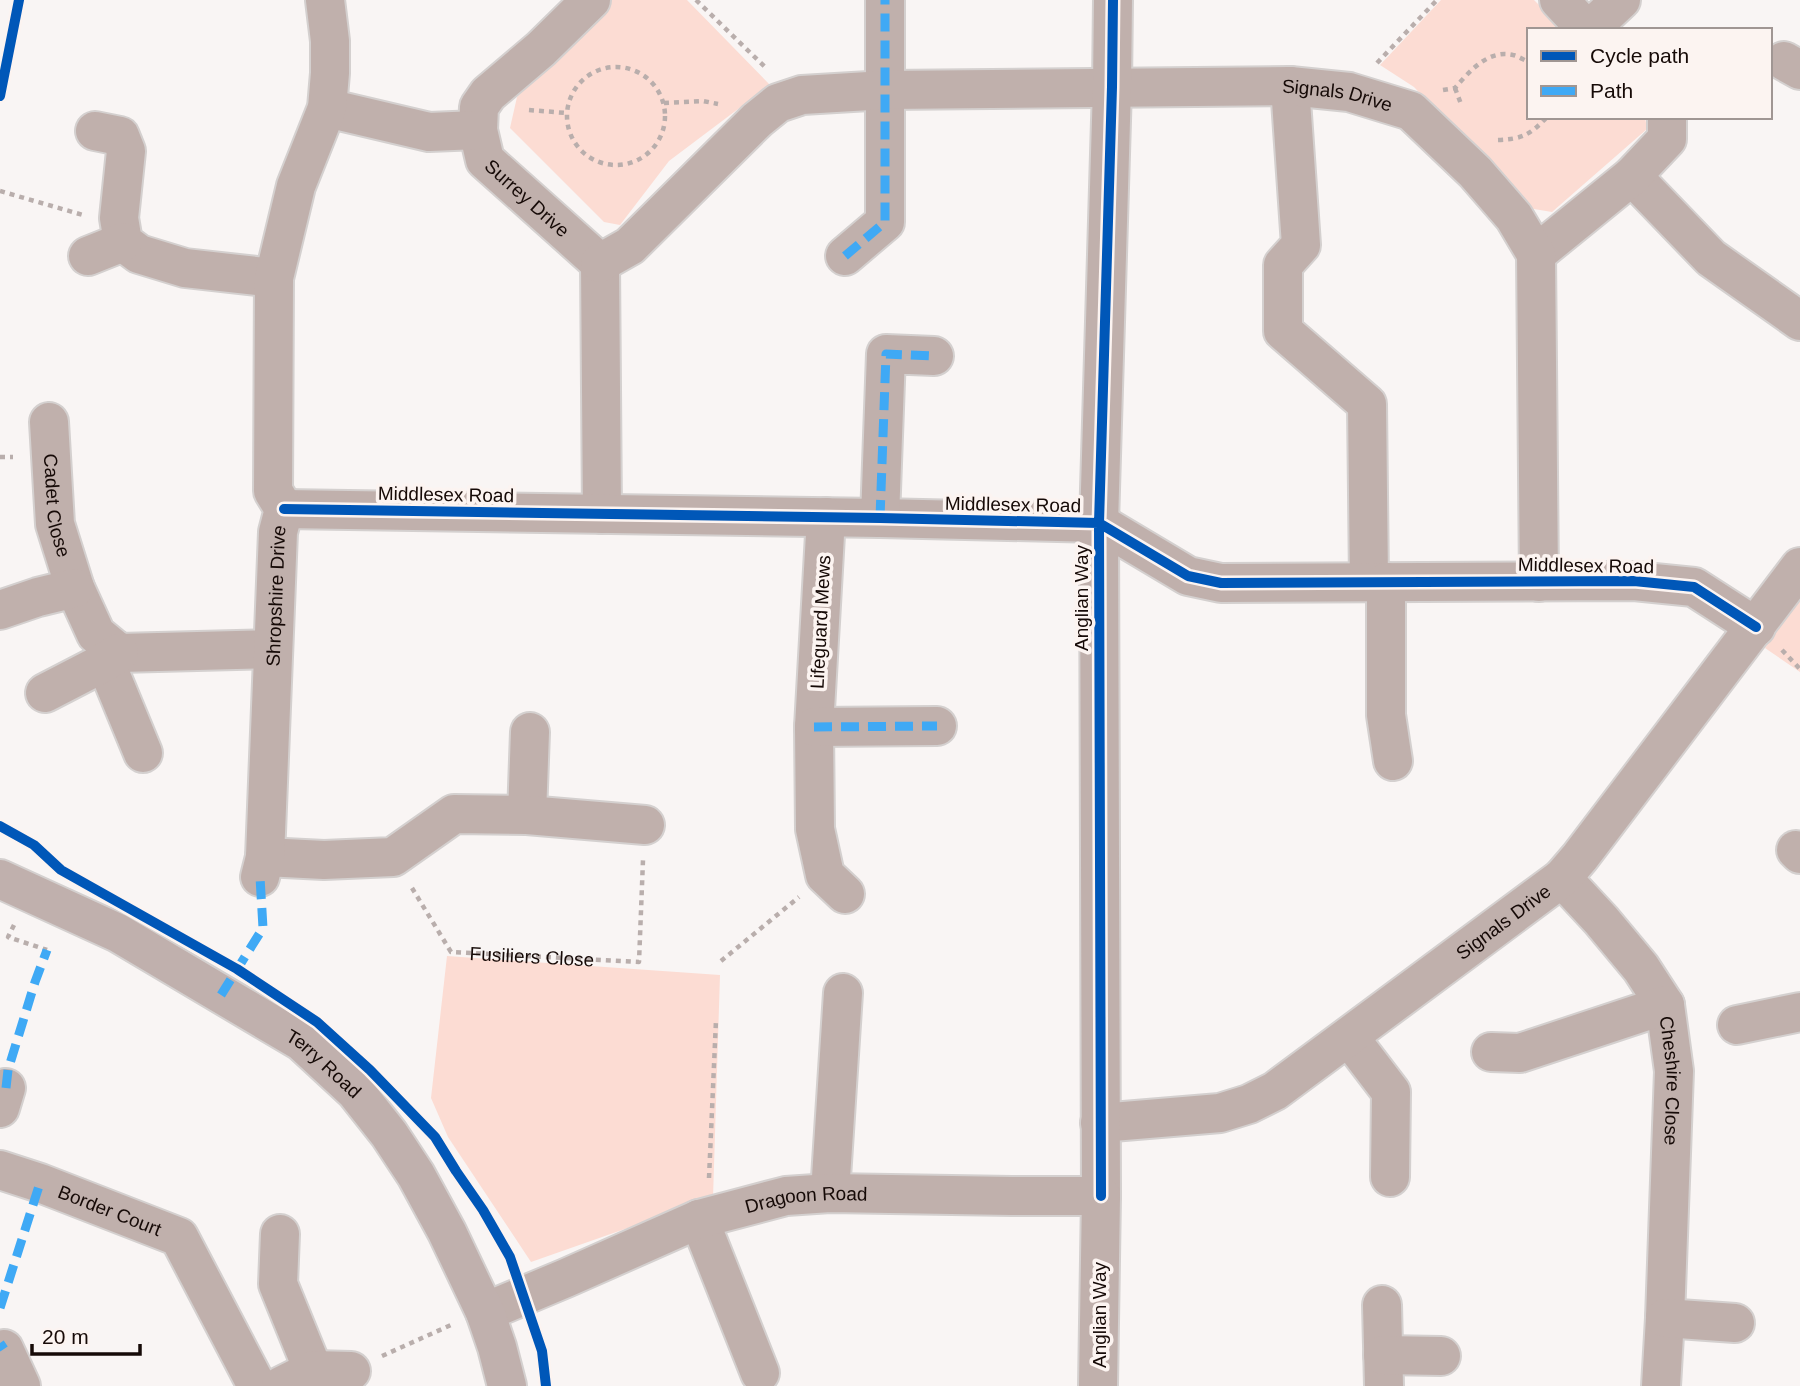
<svg xmlns="http://www.w3.org/2000/svg" width="1800" height="1386" font-family="Arial,sans-serif">
<style>
.green{fill:#fcdcd3}
.lines{fill:none;stroke-linecap:round;stroke-linejoin:round}
.minor-casing{stroke:#d4d0cf;stroke-width:42}
.major-casing{stroke:#d4d0cf;stroke-width:42}
.path{stroke:#b9aeac;stroke-width:4.5;stroke-dasharray:5 5;stroke-linecap:butt}
.minor{stroke:#c0b0ac;stroke-width:38}
.major{stroke:#c0b0ad;stroke-width:38}
.quiet{stroke:#3fa9f5;stroke-width:9;stroke-dasharray:18 9;stroke-linecap:butt}
.cycleway-casing{stroke:#fcf4f1;stroke-width:15}
.cycleway{stroke:#0057b8;stroke-width:10}
.labels{text-anchor:middle;stroke-width:7;stroke-linejoin:round;paint-order:stroke}
.street-label{font-size:19px;fill:#160a07;stroke:#fcf4f1}
</style>
<rect width="100%" height="100%" fill="#f9f5f4"/>
<path class="green" d="M612,0H687L770,85L669,161L620,225L604,222L510,128L517,97Z
M1441,0H1534L1564,30H1529V117H1645L1647,129L1552,212L1528,208L1414,87L1380,65Z
M1800,595V672L1765,648Z
M447,956L720,975L713,1198L531,1262L448,1137L431,1098Z"/>
<g class="lines">
<g class="minor-casing">
<g id="minor">
<path id="s2" d="M591,0L541,49L488,94L479,107L478,130L485,160L600,263L602,514"/>
<path d="M1559,0L1587,30"/>
<path d="M1589,30L1621,0"/>
<path d="M1784,61L1800,70"/>
<path d="M1290,86L1301,245L1283,265V331L1367,404L1369,582"/>
<path d="M327,108L429,132L478,130"/>
<path d="M95,131L120,136L126,151L119,218L123,242L139,254L185,268L274,278"/>
<path d="M1632,176L1711,258L1800,321"/>
<path d="M1536,254L1632,176L1667,139V117"/>
<path d="M88,256L123,242"/>
<path d="M845,256L885,222V0"/>
<path id="s3" d="M600,263L630,246L757,120L778,103L802,95L886,90L1290,86L1349,92L1411,111L1475,172L1514,217L1536,254L1539,582"/>
<path id="s4" d="M49,422L55,524L75,588L96,634L119,653L273,649"/>
<path d="M284,509L880,518L1099,523L1188,576L1221,583L1634,581L1694,587L1756,627"/>
<path d="M826,517L814,727L815,829L825,875L845,894"/>
<path d="M880,518L886,354L934,356"/>
<path d="M1386,582V715L1393,761"/>
<path d="M0,610L38,597L75,588"/>
<path d="M105,661L143,753"/>
<path d="M45,693L101,664L119,653"/>
<path d="M814,727L937,726"/>
<path d="M527,815L530,732"/>
<path d="M1796,850L1800,854"/>
<path d="M265,857L324,860L393,857L454,814L527,815L645,825"/>
<path id="s5" d="M260,877L265,857L278,532L284,509L273,491L274,278L296,186L327,108L330,73V41L325,0"/>
<path id="s6" d="M1562,878L1601,920L1641,968L1665,1005L1674,1071L1665,1318L1661,1386"/>
<path d="M1737,1025L1800,1012"/>
<path d="M1349,1037L1391,1092L1390,1177"/>
<path d="M1491,1052L1520,1053L1665,1005"/>
<path d="M0,1108L6,1088"/>
<path id="s7" d="M1100,1123L1220,1113L1249,1104L1275,1091L1562,878L1580,857L1800,567"/>
<path id="s8" d="M0,1170L40,1183L179,1237L257,1386"/>
<path d="M830,1193L843,993"/>
<path d="M1101,1196L1099,523L1112,87L1113,0"/>
<path d="M699,1219L760,1373"/>
<path d="M280,1234L278,1284L313,1370"/>
<path d="M1382,1305L1384,1386"/>
<path id="s9" d="M485,1312L566,1278L699,1219L786,1196L830,1193L1012,1196H1101L1098,1386"/>
<path d="M1665,1318L1735,1323"/>
<path d="M4,1349L21,1386"/>
<path d="M1383,1355L1441,1356"/>
<path d="M281,1386L313,1370L351,1371"/>
</g>
</g>
<g class="major-casing">
<g id="major">
<path id="s10" d="M0,879L118,933L302,1042L355,1091L389,1134L416,1175L447,1232L485,1312L497,1347L507,1386"/>
</g>
</g>
<g class="path">
<path d="M696,0L766,68"/>
<path d="M1377,63L1437,0"/>
<circle cx="616" cy="116" r="49"/>
<path d="M1455,88L1461,104"/>
<path d="M1443,90L1455,88C1469,72 1488,49 1513,55C1518,56 1524,60 1529,62"/>
<path d="M664,103L703,101L718,104"/>
<path d="M529,110L566,113"/>
<path d="M1498,140C1522,139 1530,135 1547,117"/>
<path d="M0,191L83,215"/>
<path d="M0,457H13"/>
<path d="M1782,650L1800,669"/>
<path id="s1" d="M412,888L451,952L639,962L643,860"/>
<path d="M14,925L8,937L47,950"/>
<path d="M721,961L799,897"/>
<path d="M709,1178L716,1020"/>
<path d="M382,1356L451,1325"/>
</g>
<use href="#minor" class="minor"/>
<use href="#major" class="major"/>
<path class="quiet" d="M845,256L885,222V0
M880,518L886,354L934,356
M814,727L937,726
M221,995L263,928L260,877
M6,1088L8,1070L35,982L47,950
M0,1308L40,1183
M0,1343L4,1349"/>
<g class="cycleway-casing">
<path id="cycleway" d="M0,96L19,0
M284,509L880,518L1099,523L1188,576L1221,583L1634,581L1694,587L1756,627
M0,826L34,845L61,870L237,969L317,1022L370,1070L435,1137L456,1171L483,1210L510,1257L542,1351L546,1386
M1101,1196L1099,523L1112,87L1113,0"/>
</g>
<use href="#cycleway" class="cycleway"/>
</g>
<g class="labels">
<g class="street-label">
<text dy="7" stroke="none"><textPath href="#s3" startOffset="802">Signals Drive</textPath></text>
<text dy="7" stroke="none"><textPath href="#s2" startOffset="266">Surrey Drive</textPath></text>
<text transform="translate(446 494) rotate(1)" y="7">Middlesex Road</text>
<text transform="translate(1013 504) rotate(1)" y="7">Middlesex Road</text>
<text dy="7" stroke="none"><textPath href="#s4" startOffset="84">Cadet Close</textPath></text>
<text transform="translate(1586 565) rotate(1)" y="7">Middlesex Road</text>
<text dy="7" stroke="none"><textPath href="#s5" startOffset="282">Shropshire Drive</textPath></text>
<text transform="translate(1081 598) rotate(-90)" y="7">Anglian Way</text>
<text transform="translate(820 622) rotate(-87)" y="7">Lifeguard Mews</text>
<text dy="7" stroke="none"><textPath href="#s7" startOffset="464">Signals Drive</textPath></text>
<text dy="7" stroke="none"><textPath href="#s1" startOffset="156">Fusiliers Close</textPath></text>
<text dy="7" stroke="none"><textPath href="#s10" startOffset="374">Terry Road</textPath></text>
<text dy="7" stroke="none"><textPath href="#s6" startOffset="240">Cheshire Close</textPath></text>
<text dy="7" stroke="none"><textPath href="#s9" startOffset="343">Dragoon Road</textPath></text>
<text dy="7" stroke="none"><textPath href="#s8" startOffset="117">Border Court</textPath></text>
<text transform="translate(1099 1315) rotate(-90)" y="7">Anglian Way</text>
</g>
</g>
<rect x="1527" y="28" width="245" height="91" fill="#fcf4f1" stroke="#a09693" stroke-width="2"/>
<rect x="1541" y="51" width="35" height="10" fill="#0057b8" stroke="#a09693" stroke-width="2"/>
<text x="1590" y="63" font-size="21" fill="#160a07">Cycle path</text>
<rect x="1541" y="86" width="35" height="10" fill="#3fa9f5" stroke="#a09693" stroke-width="2"/>
<text x="1590" y="98" font-size="21" fill="#160a07">Path</text>
<path d="M32 1344v10h108v-10" fill="none" stroke="#160a07" stroke-width="3.5"/>
<text x="42" y="1344" font-size="21" fill="#160a07" stroke="#fcf4f1" stroke-width="5" paint-order="stroke">20 m</text>
</svg>
